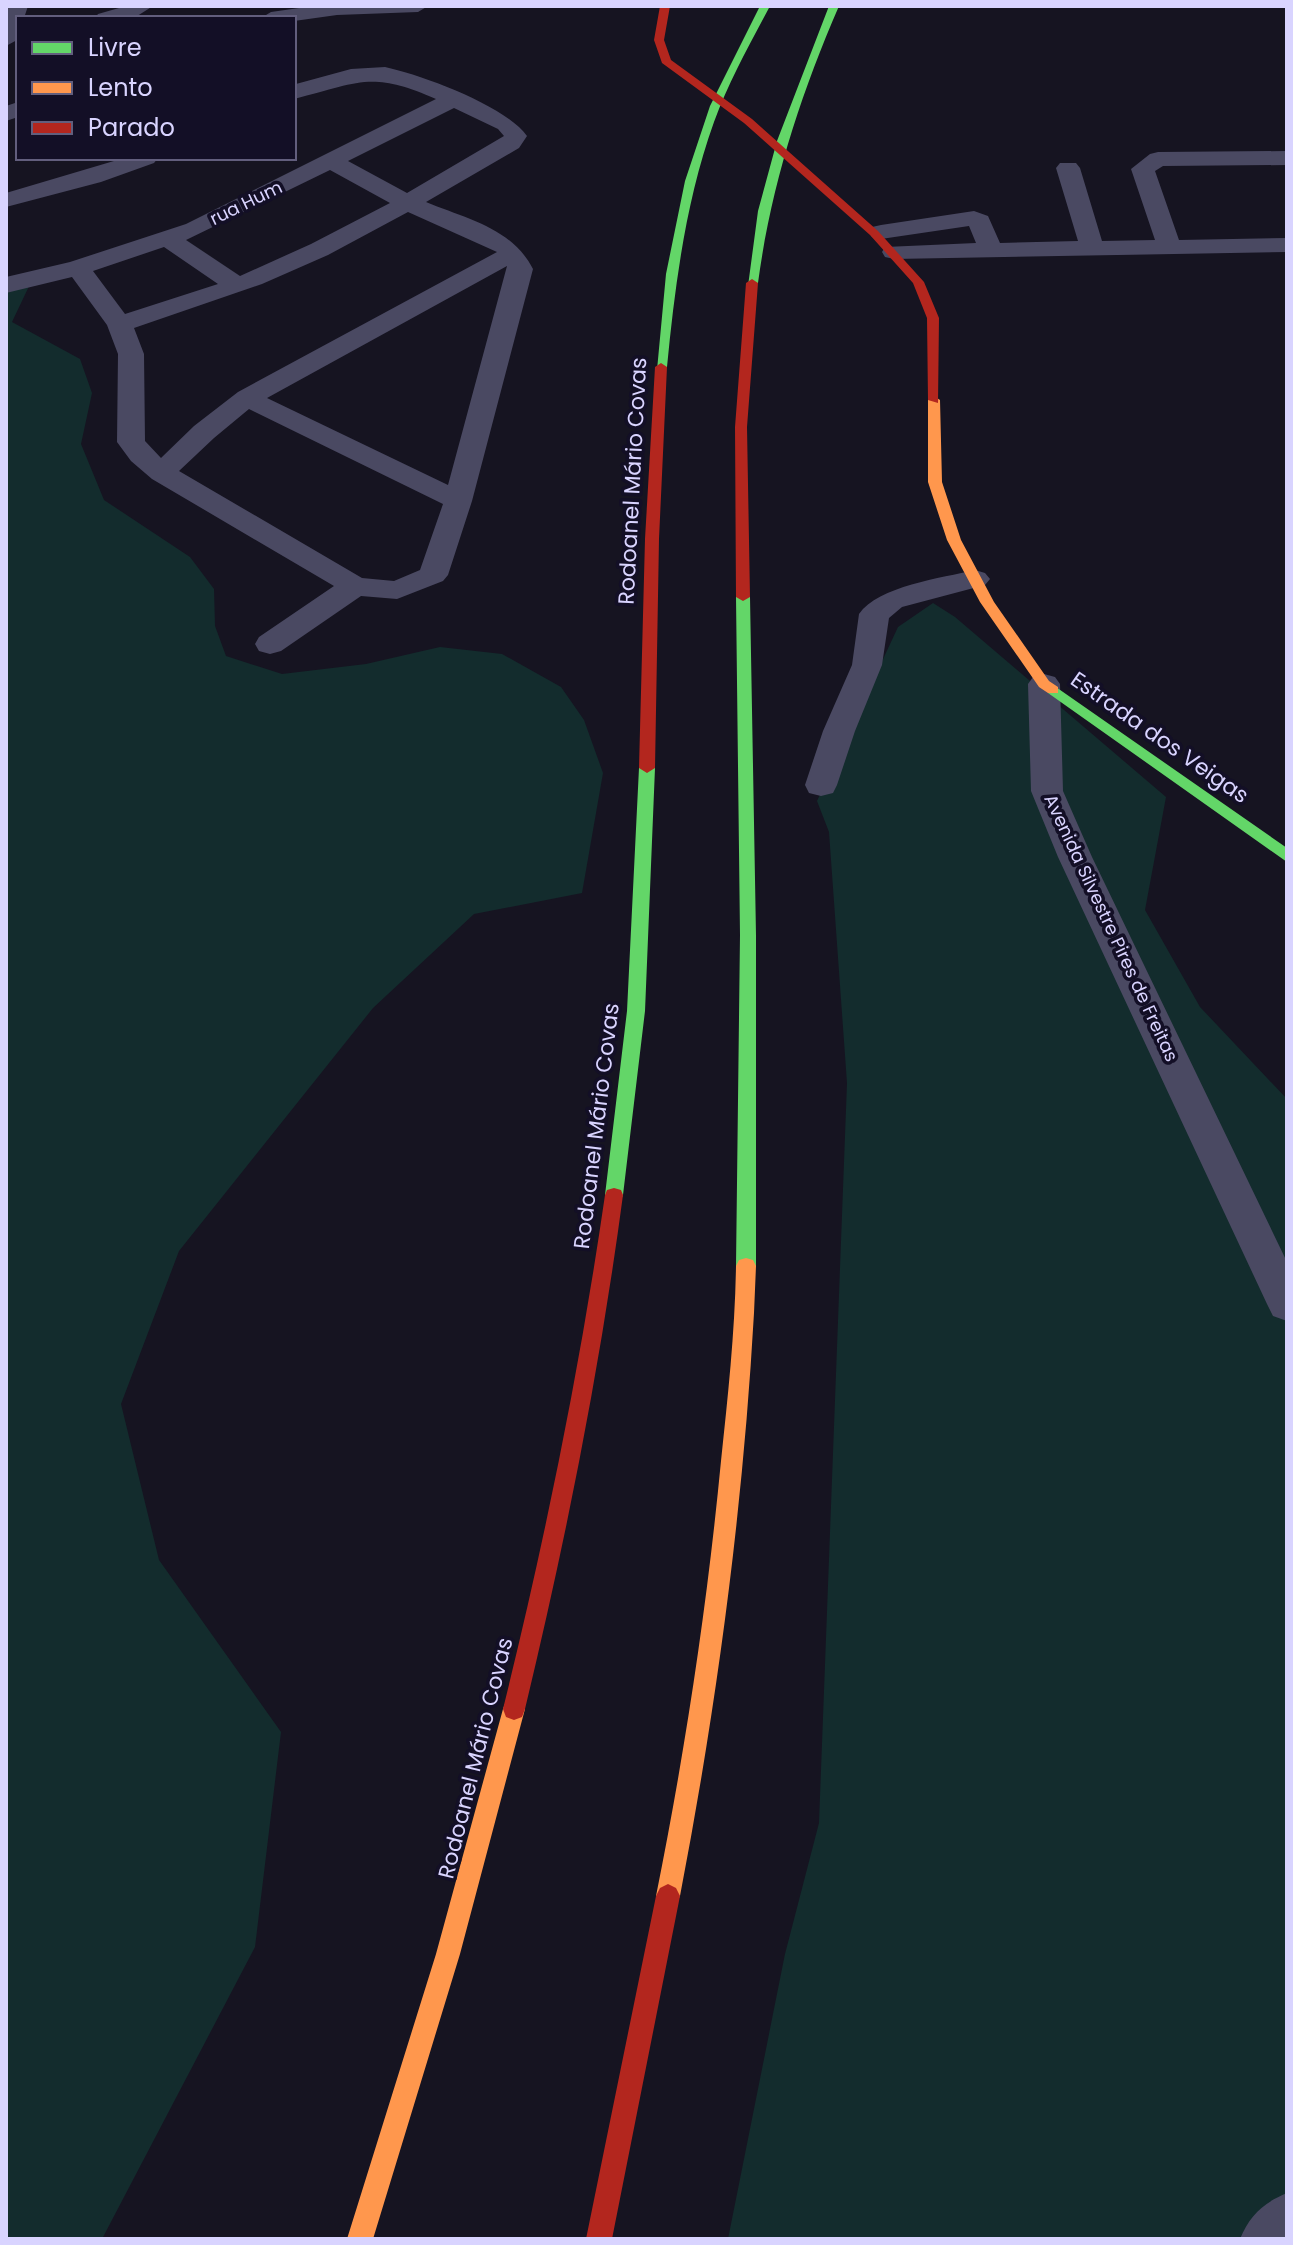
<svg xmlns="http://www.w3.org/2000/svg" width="1293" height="2245" font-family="Poppins,sans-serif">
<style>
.green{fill:#132c2d}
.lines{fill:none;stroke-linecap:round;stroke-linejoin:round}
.street{fill:#4a4962;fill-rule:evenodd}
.fast{fill:#63d668;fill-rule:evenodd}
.slow{fill:#ff974d;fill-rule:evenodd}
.jam{fill:#b3261e;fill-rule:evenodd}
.labels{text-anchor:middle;stroke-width:7;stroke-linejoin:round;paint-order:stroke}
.far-street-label{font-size:18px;fill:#d9d4ff;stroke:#130f26}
.street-label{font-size:22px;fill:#d9d4ff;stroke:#130f26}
</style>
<rect width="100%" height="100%" fill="#161421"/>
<path class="green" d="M31,282L12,322L80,359L92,393L81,444L104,500L190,557L214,589L215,626L226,656L282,674L366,664L440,647L502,654L561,687L584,720L603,773L582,893L474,914L373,1008L179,1251L121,1404L159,1560L281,1732L255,1947L102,2239H6V288Z
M933,603L955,617L1166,797L1145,910L1200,1007L1287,1099V2239H728L785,1954L819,1823L847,1083L829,832L817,801L898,627Z"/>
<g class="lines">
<path class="street" d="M8,6H28L24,18H18L17,40L6,46Z
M126,6H153L134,18H95L98,14Z
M313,6H428L418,12L337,15L294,21V18H261L271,12Z
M385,67C422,75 506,106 527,136L519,148L426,202C467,219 512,228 533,269L472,501L448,575L443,581L397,599L361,596L281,651L270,654L259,651L255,644L259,637L334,586L152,479L131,461L117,442L118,354L107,325L72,277L6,293V277L70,262L186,224L436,99C371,70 358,83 294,99L296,84L351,69ZM454,108L498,129L504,136L407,193L348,161ZM330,170L390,203L311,244L240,276L186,240ZM408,212L497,252L238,392L194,426L161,458L145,441L144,354L134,328L262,284L328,255ZM164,247L218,284L125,314L93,271ZM507,266L448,485L267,398ZM249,409L443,504L420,570L394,581L362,578L179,471L214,438Z
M18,102V117L6,121V106Z
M1287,151V165L1163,166L1155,171L1179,240L1287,238V252L894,259L885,257L882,252L885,247L976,243L969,226L881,239L872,237L869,232L872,227L881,225L974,211L988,216L1000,243L1078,241L1056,168L1060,163H1076L1080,168L1102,241L1155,240L1131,169L1150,154L1158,152Z
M124,158H158L154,163L101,182L6,207V193Z
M975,570L985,573L990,579L985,585L902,607L889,618L882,665L855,731L837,785L833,793L821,796L809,793L805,785L823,731L852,665L859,614C878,586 942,578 975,570Z
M1044,674L1055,677L1060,684L1063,791L1092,857L1287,1262V1321L1273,1316L1267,1304L1058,857L1031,791L1028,684L1033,677Z
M1287,2193V2239H1240C1250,2215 1263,2203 1287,2193Z"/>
<path class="fast" d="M760,6H770C750,44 729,81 714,122C686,200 675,284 667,367L657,370L666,274L685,181L710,106Z
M829,6H839C800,96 771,186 758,283L748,286L758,211L777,141Z
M743,593L750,597L756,935V1266L753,1272L746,1274L739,1272L736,1266L740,935L736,597Z
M1053,685L1287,848V862L1048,693V687Z
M647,763L655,768L645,1011L623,1195L621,1200H607L605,1195L627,1011L639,768Z"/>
<path class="slow" d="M934,396L940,400L942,482L961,540L994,602L1049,681L1058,687V693H1048L1039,687L980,602L947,540L928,482V400Z
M746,1258L753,1260L756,1266L754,1313C743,1509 717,1704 680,1896L676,1904L668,1908L660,1904L656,1896C685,1752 707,1607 721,1461C728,1396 735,1331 736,1266L739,1260Z
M514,1698L522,1701L525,1709L460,1954L373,2239H347L436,1954L503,1709L506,1701Z"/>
<path class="jam" d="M660,6H670L664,40L671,60L752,119L878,231L924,282L939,318L938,403L928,400L927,318L913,283L870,235L744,123L662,63L654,40Z
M752,279L758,283L747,427L750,597L743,601L736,597L735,427L746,283Z
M661,363L667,367L659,539L655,768L647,773L639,768L645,539L655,367Z
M614,1188L621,1190L623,1195C600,1368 566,1539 525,1709L522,1717L514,1720L506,1717L503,1709C545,1539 580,1368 605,1195L607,1190Z
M668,1884L676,1888L680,1896L612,2239H586L656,1896L660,1888Z"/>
</g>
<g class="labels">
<g class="far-street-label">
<text transform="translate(246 203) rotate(-26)" y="6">rua Hum</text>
<text transform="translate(1111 928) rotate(65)" y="6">Avenida Silvestre Pires de Freitas</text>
</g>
<g class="street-label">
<text transform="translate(632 481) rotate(-87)" y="8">Rodoanel Mário Covas</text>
<text transform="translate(1160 737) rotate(35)" y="8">Estrada dos Veigas</text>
<text transform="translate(596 1126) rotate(-83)" y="8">Rodoanel Mário Covas</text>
<text transform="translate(475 1758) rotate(-76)" y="8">Rodoanel Mário Covas</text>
</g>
</g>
<rect width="1293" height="2245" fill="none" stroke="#d9d4ff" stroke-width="16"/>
<rect x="16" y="16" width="280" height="144" fill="#130f26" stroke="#625e7d" stroke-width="2"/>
<rect x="32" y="42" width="40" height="12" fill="#63d668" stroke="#625e7d" stroke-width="2"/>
<text x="88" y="56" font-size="24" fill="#d9d4ff">Livre</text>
<rect x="32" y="82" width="40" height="12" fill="#ff974d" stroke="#625e7d" stroke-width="2"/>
<text x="88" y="96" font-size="24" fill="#d9d4ff">Lento</text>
<rect x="32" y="122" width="40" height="12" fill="#b3261e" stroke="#625e7d" stroke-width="2"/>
<text x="88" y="136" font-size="24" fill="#d9d4ff">Parado</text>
</svg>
